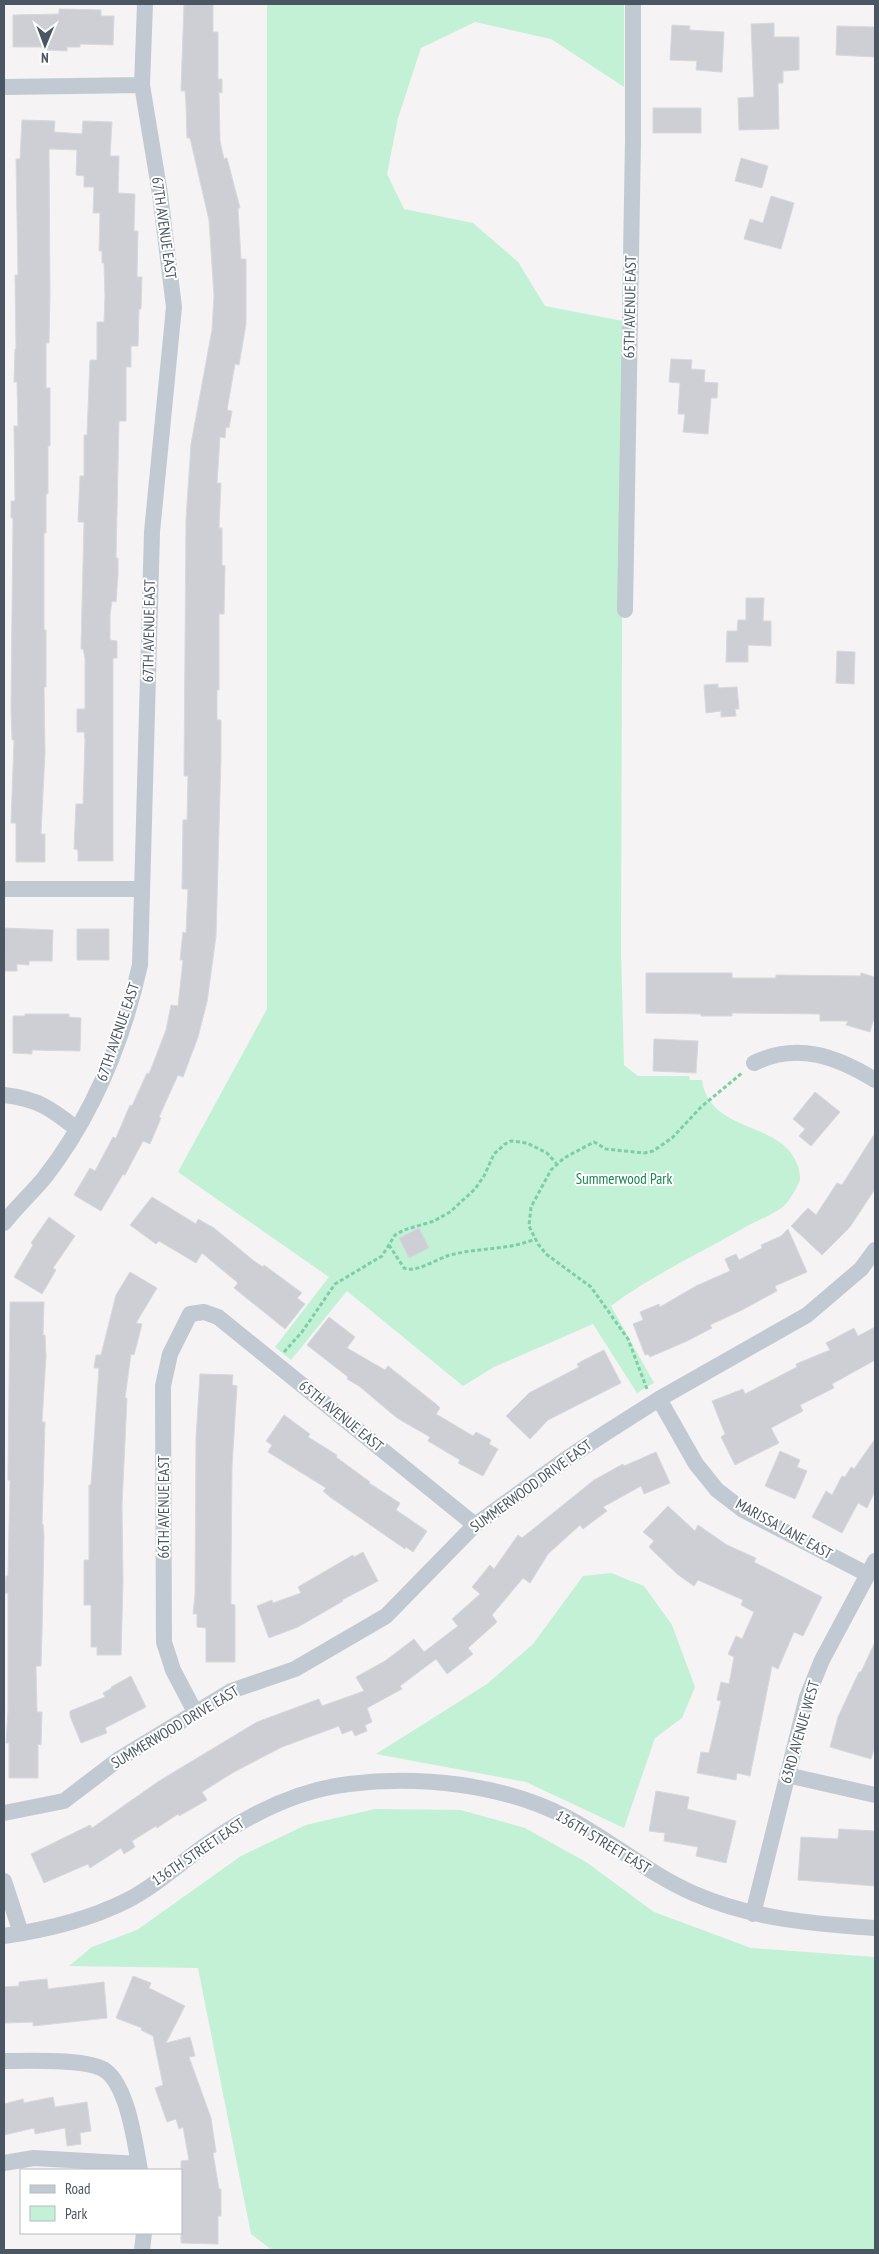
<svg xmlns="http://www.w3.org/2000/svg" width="879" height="2254" font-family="'PT Sans Narrow',sans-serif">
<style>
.green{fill:#c3f1d5}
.building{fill:#cdcfd5;stroke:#d7d9de}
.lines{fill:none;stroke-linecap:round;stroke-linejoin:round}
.path{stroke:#7ad0a6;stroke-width:3;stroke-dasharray:4 2.5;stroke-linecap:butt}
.minor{stroke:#c1cad2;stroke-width:16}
.labels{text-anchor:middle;stroke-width:4;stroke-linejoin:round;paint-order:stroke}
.street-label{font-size:15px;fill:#4a5661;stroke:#fff}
.park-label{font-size:15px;fill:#17864f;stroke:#fff}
</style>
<rect width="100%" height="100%" fill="#f5f3f3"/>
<path class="green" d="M267,4H624V87L551,39L475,22L421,48L398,118L387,174L404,209L473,223L518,262L545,306L623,321L621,952L624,1065L638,1076H689L690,1080H702C709,1133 781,1121 797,1164C799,1167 800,1175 800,1179C799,1185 789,1201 785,1205C777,1213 752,1223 742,1229C698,1254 651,1276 611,1306L654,1383L637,1393L593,1324L494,1367L463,1386L347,1291L291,1360L275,1347L329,1277L178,1172L267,1009Z
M611,1573L644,1586L672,1625L695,1687L682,1718L655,1738L624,1828L526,1782L376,1754L487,1684L533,1644L583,1576Z
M375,1809L461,1810L525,1828L586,1862L654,1912L751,1948L875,1957V2250H272L251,2234L198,1968L69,1966L92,1947L137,1930L241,1856L306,1825Z"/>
<path class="building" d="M184,4H213V32H218V79H222V93L219,92L220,141L224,159L227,158L240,208H238L241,259H246V324L239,365L235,364L227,410L232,411L229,428L226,427L225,438L220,437L217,483H221L219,528H222V565L225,566L224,614H219V690H217V720H221V757L216,936L207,1002L198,1037L183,1077L178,1075L159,1117L161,1118L150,1144L143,1141L125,1175L123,1174L101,1211L74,1195L90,1168L95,1171L113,1137L116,1138L130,1105L132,1106L147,1073L149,1074L166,1030L171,1005L178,1006L183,960H180L183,932L186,933L188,889H182L183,820H187L188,776H184L186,519L191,444L212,330L214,296L209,220L190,138H187L186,104L185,91H181Z
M59,9L101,10V16H114L113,45L80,44V47H67V51L47,50V47H13V15L59,14Z
M774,23V37H799V70L783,71V83H778L779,129L739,130L738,98L754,97L751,24Z
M672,25L690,26L689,30L724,32L722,72L696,70L697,61L670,60Z
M837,26L875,27V57L836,55Z
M653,108H701V133H653Z
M22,120L55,121L54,132L82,134L83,121L112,122L110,156H119L118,193L135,194L134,231H138L137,277H142L141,309H139L138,346H131V367H126V421H119L116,558H118V575L116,602L112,601L110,615V640L117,641V658H113V861H78V850L74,849L76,804H83L85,740L84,732H77V709H85V658L83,649H81L84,522H78L80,476H84V435H87L90,360H97V322H104L105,296L104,263H102V251H99L100,213H93L94,187H84V176L76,175L77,150L49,149L50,294L49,343H46V388H50V446H48V494H46V533H44V630H46V687H44L45,753L41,834H45V862H16V823H11L14,740H12L11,708L13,518H11V501H15L14,426H18L17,382H14L15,349H16L15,275H18L16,159H20Z
M741,158L768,166L762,188L735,181Z
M771,196L794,203L781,249L744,239L750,219L763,223Z
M671,359L692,360L691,369L705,370L704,382L718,383L717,398H711L708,434L683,432L685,414H678L680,383L669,382Z
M746,598H764L763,621H771V646L748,645V662H726L727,631H737L738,620H746Z
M837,651L855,652L854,684L836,683Z
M718,684V688L737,687L739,709H735L736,716L721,717V711L706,713L704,685Z
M4,928L53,930L52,961H29V965L17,964V971H5Z
M77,929H109V960H77Z
M646,973H732V978H776V975L860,976L861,973L875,977V1022L873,1021L870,1032L846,1025L848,1021H820V1014L732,1013V1016H701V1014L646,1013Z
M25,1014H69V1017L81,1018L80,1051L32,1050V1054L13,1053V1016H25Z
M654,1039L698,1041L696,1073L653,1071Z
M815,1092L840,1112L811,1146L799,1136L805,1129L793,1119Z
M875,1133V1189L850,1227L822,1255L791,1226L808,1208L816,1215L837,1183L842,1185Z
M152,1197L196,1224L198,1219L214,1228L254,1261L263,1267L264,1265L302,1293L297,1298L305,1304L285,1329L234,1288L238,1283L202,1253L196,1263L159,1241L156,1244L130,1225Z
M49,1217L75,1236L53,1268L56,1270L42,1294L14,1277L33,1245L31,1243Z
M419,1228L429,1248L409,1258L399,1238Z
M788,1229L807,1272L775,1286L777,1291L742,1310L710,1325L712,1328L687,1341L650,1357L648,1354L645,1355L633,1324L643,1320L640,1312L659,1304L660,1307L696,1286L730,1271L725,1259L736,1254L739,1260L762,1248L761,1245L781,1236Z
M130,1272L157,1288L136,1323L142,1324L134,1355L131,1354L125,1398H127L122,1505L123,1580L121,1655H97V1647H91V1605H84V1560H89V1485H91L99,1368H94L96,1355H101L116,1295Z
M10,1302H44L43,1335H45L46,1356L42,1422H45L42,1524H43L44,1535L42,1632L41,1666H36L37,1712H42L41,1745L38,1744V1778H9V1743H6L8,1711V1593H5L6,1576H8L10,1480H8Z
M329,1317L355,1337L347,1348L385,1370L388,1366L436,1404L440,1408L436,1414L473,1436L476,1432L491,1440L489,1444L498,1449L483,1476L458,1463L460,1460L428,1441L430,1437L397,1418L359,1386L347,1379L348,1377L307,1345Z
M875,1327V1360L832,1384L834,1388L800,1405L803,1411L771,1428L779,1443L735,1465L721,1437L725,1434L712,1401L743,1389L745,1394L797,1367L796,1364L830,1350L826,1343L854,1328L858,1336Z
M604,1350L621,1383L548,1420L530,1439L506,1416L529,1393L579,1367L577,1364L582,1361Z
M200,1374L233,1375L232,1385L237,1386L232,1466L231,1574V1604L235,1605V1662H206V1628L197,1627V1614H193L195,1595L196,1438Z
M284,1415L310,1434L308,1437L337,1455L336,1457L370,1482L369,1483L400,1503L396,1510L427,1531L413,1552L406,1547L405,1549L330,1497L323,1491L326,1488L268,1452L272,1445L266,1441Z
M875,1439V1491L867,1508L858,1503L842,1533L812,1517L826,1491L832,1495L842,1476L845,1477L851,1467L854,1469Z
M780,1451L800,1460L797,1467L807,1471L795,1499L765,1486Z
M656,1452L670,1483L644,1494L641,1486L603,1507L607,1511L583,1529L580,1525L548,1554L530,1583L523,1578L492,1615L497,1622L468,1648L473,1654L447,1674L436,1659L400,1686L402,1689L367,1708L372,1722L365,1725L367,1731L355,1736L352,1730L342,1734L339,1726L282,1747L234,1772L202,1792L207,1800L179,1816L178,1814L157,1828L156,1826L132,1841L135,1847L124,1854L121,1848L90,1868L88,1864L44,1883L31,1854L90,1825L92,1828L159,1781L257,1722L319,1699L322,1706L364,1691L356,1677L385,1661L414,1639L424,1652L458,1626L452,1619L480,1594L472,1587L490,1565L494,1569L518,1535L522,1538L594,1480L623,1464L624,1466Z
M668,1506L695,1531L698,1525L727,1545L756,1558L754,1562L822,1597L803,1636L794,1632L778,1669L772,1666L750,1776L737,1773L736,1780L697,1773L701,1752L709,1753L721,1701L717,1700L721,1682L729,1684L734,1657L728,1654L736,1636L742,1639L754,1612L741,1605L743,1600L698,1580L694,1586L677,1574L649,1547L654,1541L643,1532Z
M363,1552L378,1581L342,1600L343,1601L298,1627L269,1638L257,1606L272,1600L273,1603L301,1593L298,1587L353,1555L354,1557Z
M875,1642V1746L871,1759L830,1747L838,1717L859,1672H861Z
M131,1676L146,1707L105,1728L107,1733L81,1743L70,1716V1711L105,1697L103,1693L112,1688L111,1687Z
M656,1791L689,1797L687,1809L736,1821L726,1863L696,1856L698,1847L664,1841L665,1833L649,1831Z
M839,1829L875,1831V1886L798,1880L801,1837L838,1839Z
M133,1976L151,1983L149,1988L185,2006L166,2043L190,2037L195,2056L189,2057L211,2118L216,2152L213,2153L219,2189H221V2216H218V2244L181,2243V2161L189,2160L183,2127L179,2129L176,2119L167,2122L155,2088L163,2085L153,2036L141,2030L142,2028L116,2018Z
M47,1979L48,1989L104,1982L107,2018L33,2026V2022L4,2023V1987L19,1986V1982Z
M53,2097L55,2107L87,2102L91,2131L80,2133L81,2144L67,2146L65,2128L35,2134L34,2128L4,2135V2104L23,2099L24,2103Z"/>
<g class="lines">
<path class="path" d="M389,1245L404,1268C416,1273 435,1260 447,1256C476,1247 507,1251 535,1239
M284,1352L302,1332L335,1284L382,1256L395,1235L404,1230L434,1221L450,1212L475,1189L484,1176L494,1154L505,1144L511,1141L527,1143L547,1153L556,1163
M647,1389L628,1339L591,1287L546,1254L538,1244L529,1226L531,1207L551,1170L564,1158L594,1142L606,1149L644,1153L653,1151L672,1138L701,1107L742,1073"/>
<path class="minor" d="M4,87L142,85
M625,610L633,140V4
M4,889H142
M754,1063C797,1042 836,1056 875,1080
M4,1095C38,1099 50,1108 77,1129
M4,1223C16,1207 32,1193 45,1177C93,1115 123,1041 140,965L152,532L174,307L160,194L142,85L145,4
M659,1399L696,1464L717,1490L743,1510L867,1574
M195,1712L173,1670L164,1642L163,1386L170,1354L190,1314L204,1312L218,1317L475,1525
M787,1775L875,1795
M4,1813L64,1801L119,1759L231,1691L295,1669L386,1616L475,1525L566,1459L607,1432L659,1399L807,1315L861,1269L875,1250
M4,1881L21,1933
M753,1914L807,1697L822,1660L875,1561
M4,1936C45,1930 88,1920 126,1901C154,1887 178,1865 203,1847C246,1816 296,1790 349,1784C418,1775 503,1784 566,1817C611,1840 648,1874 695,1894C753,1919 814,1924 875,1928
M4,2061C25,2061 90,2058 106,2071C128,2088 135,2143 140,2170
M4,2163L34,2158L139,2164
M142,2250L144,2233"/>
</g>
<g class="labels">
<g class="street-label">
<text transform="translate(164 228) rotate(82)" y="5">67TH AVENUE EAST</text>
<text transform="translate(630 307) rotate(-89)" y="5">65TH AVENUE EAST</text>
<text transform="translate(149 631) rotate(-89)" y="5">67TH AVENUE EAST</text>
<text transform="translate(118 1032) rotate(-71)" y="5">67TH AVENUE EAST</text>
<text transform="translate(341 1416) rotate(39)" y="5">65TH AVENUE EAST</text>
<text transform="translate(531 1486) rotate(-36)" y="5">SUMMERWOOD DRIVE EAST</text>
<text transform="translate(164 1507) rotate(-90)" y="5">66TH AVENUE EAST</text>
<text transform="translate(784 1529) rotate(29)" y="5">MARISSA LANE EAST</text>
<text transform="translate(175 1727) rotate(-31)" y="5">SUMMERWOOD DRIVE EAST</text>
<text transform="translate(800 1732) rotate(-74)" y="5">63RD AVENUE WEST</text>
<text transform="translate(603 1842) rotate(31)" y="5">136TH STREET EAST</text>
<text transform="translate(198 1852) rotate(-34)" y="5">136TH STREET EAST</text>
</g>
<g class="park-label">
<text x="624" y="1184">Summerwood Park</text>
</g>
</g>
<rect width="879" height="2254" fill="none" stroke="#4a5661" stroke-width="10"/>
<rect x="20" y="2169" width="162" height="65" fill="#ffffff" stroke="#b7bbc0"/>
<rect x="30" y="2185" width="25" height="8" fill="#c1cad2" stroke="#b7bbc0"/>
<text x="65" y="2194" font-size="15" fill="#4a5661">Road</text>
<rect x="30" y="2206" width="25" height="15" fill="#c3f1d5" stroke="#b7bbc0"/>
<text x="65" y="2219" font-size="15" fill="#4a5661">Park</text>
<g transform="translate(45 45) rotate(181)" stroke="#ffffff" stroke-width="4" paint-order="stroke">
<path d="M0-4L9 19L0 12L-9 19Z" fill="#4a5661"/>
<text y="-8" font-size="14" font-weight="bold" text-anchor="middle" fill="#4a5661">N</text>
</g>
</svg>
